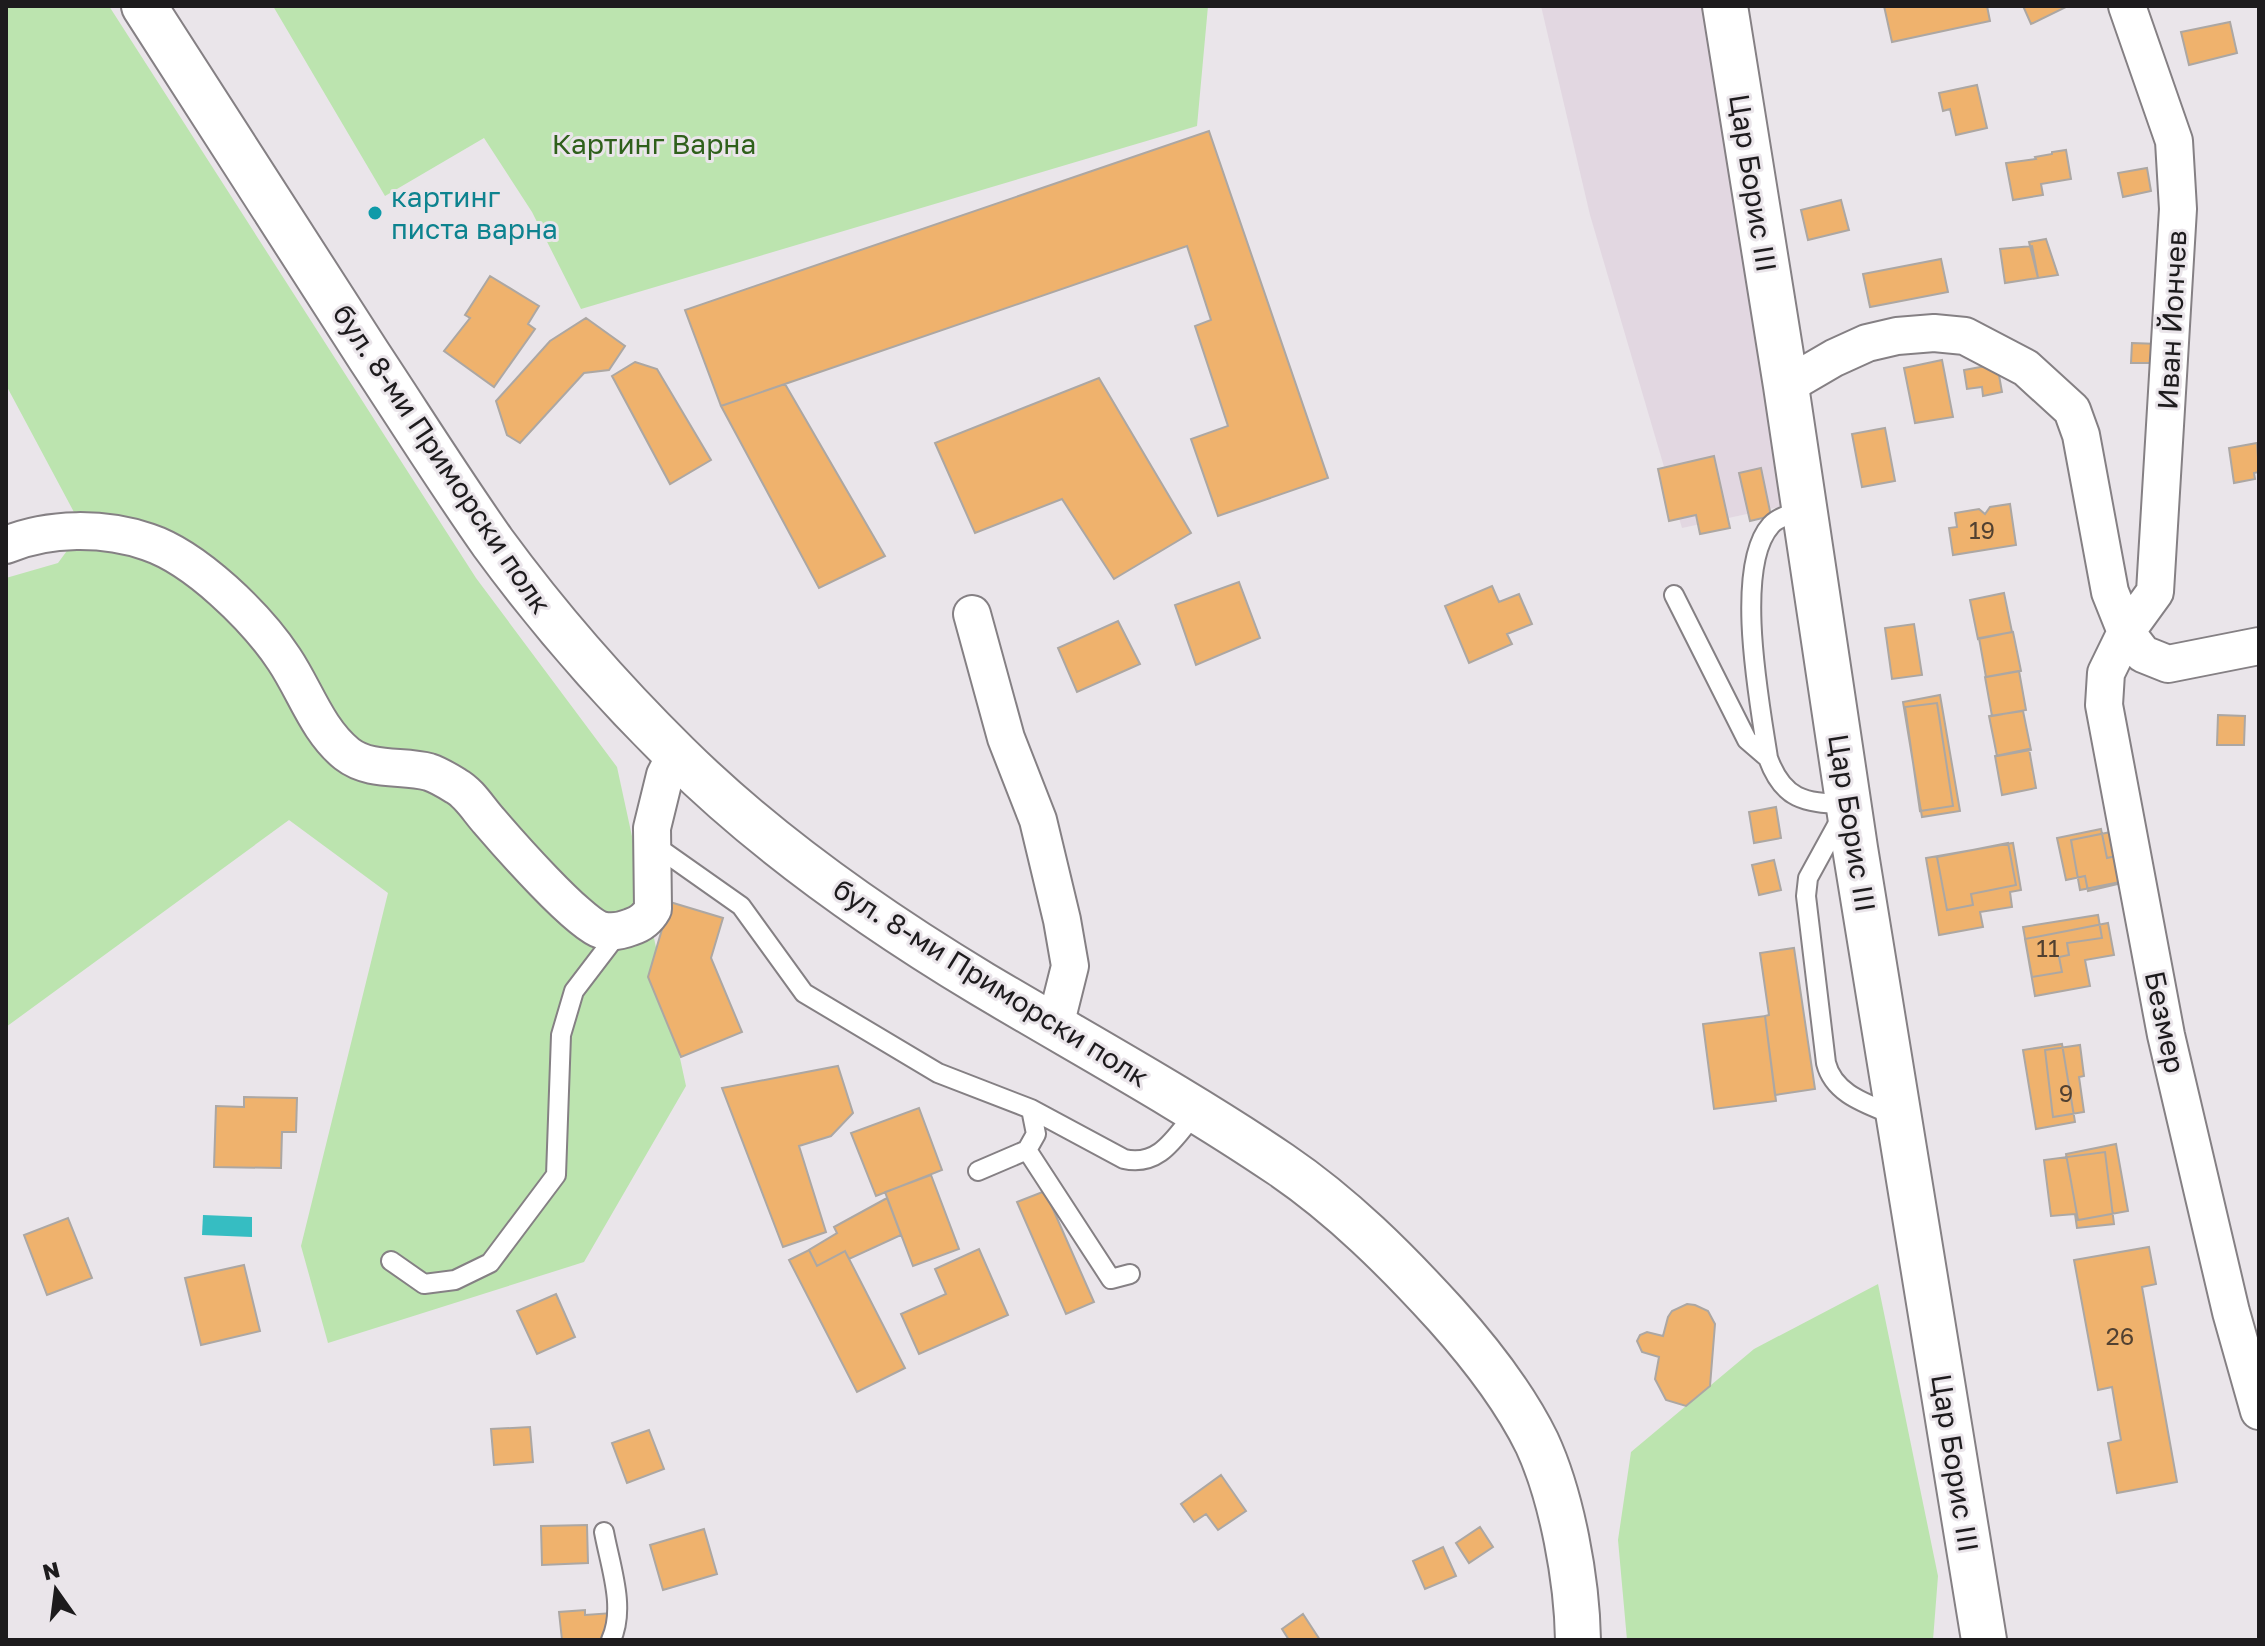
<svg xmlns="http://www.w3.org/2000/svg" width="2265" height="1646" font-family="'Golos Text',sans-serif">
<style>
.built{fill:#e2d7e1}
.green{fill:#bce4af}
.water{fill:#36bdc2}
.building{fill:#efb26d;stroke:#aca7a3;stroke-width:2}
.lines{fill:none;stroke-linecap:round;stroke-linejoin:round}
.service-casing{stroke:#858084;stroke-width:22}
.minor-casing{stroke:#858084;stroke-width:40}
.tertiary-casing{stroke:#858084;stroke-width:48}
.service{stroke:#fff;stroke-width:18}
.minor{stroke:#fff;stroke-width:36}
.tertiary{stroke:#fff;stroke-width:44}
.culture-dot{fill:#0f9aa8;stroke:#eae5ea;stroke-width:3}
.labels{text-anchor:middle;stroke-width:6;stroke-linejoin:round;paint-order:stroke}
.number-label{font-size:24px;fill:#524131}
.park-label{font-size:28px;fill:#2f601b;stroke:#eae5ea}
.street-label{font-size:28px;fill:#1d1b1d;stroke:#eae5ea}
.culture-label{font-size:28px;fill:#0d838f;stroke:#eae5ea;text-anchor:start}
</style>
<rect width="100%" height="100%" fill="#eae5ea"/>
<path class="built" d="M1541,6H1706L1784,506L1682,528L1590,215Z"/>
<path class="green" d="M6,6H109L476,578L617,767L686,1086L584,1262L328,1343L301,1246L388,893L289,820L6,1027V578L58,563L83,529L6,385Z
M273,6H1208L1197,126L581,309L532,212L484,138L385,196Z
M1878,1284L1938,1576L1933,1640H1627L1618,1540L1631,1452L1754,1349Z"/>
<path class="water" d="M203,1215L252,1217V1237L202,1235Z"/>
<path class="building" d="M1884,6H1987L1990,21L1892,42Z
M2023,6H2065L2066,7L2031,24Z
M2230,22L2237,53L2189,65L2181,32Z
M1977,85L1987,128L1956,135L1950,109L1943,111L1939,93Z
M1209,131L1328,478L1218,516L1191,439L1228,426L1195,326L1211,320L1187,246L721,406L685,310Z
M2066,150L2071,179L2041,184L2043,195L2013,200L2006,163L2036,159L2035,157L2052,154V152Z
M2147,168L2151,191L2123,197L2118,173Z
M1841,200L1849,230L1808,240L1801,210Z
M2046,239L2058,275L2038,278L2029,242Z
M2032,246L2038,278L2005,283L2000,249Z
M1941,259L1948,292L1870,307L1863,274Z
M490,276L539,306L528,324L535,329L494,387L444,351L470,318L465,315Z
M586,318L625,346L609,370L584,373L520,443L507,435L496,401L550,341Z
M2132,343L2159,344V363H2131Z
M1942,360L1953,417L1915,423L1904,368Z
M635,362L657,369L711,460L670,484L612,376Z
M1997,364L2002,392L1983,396L1982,387L1967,389L1964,370Z
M1099,378L1191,533L1114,579L1062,499L975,533L935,443Z
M785,384L885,556L819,588L721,406Z
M1885,428L1895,481L1862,487L1852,434Z
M2257,443L2259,472L2254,473L2255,479L2234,483L2229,448Z
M1714,456L1730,528L1700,534L1696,515L1669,521L1658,469Z
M1761,468L1771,516L1750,521L1739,473Z
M2010,504L2016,545L1953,555L1949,528L1957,527L1955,513L1979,509L1985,514L1990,507Z
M1239,582L1260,638L1196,665L1175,605Z
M1492,586L1499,602L1519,594L1532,624L1507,634L1512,644L1469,663L1445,606Z
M2004,593L2012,632L1978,639L1970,600Z
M1118,621L1140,664L1077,692L1058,648Z
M1914,624L1922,675L1892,679L1885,628Z
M2013,632L2021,671L1986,677L1979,638Z
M2019,671L2026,710L1992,716L1985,677Z
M1940,695L1960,811L1922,817L1903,702Z
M1937,703L1953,806L1920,811L1905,707Z
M2023,711L2031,750L1997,756L1989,716Z
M2218,715L2245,716L2244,745H2217Z
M2029,749L2036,788L2002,795L1995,756Z
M1776,807L1781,838L1754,843L1749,812Z
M2101,829L2107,858L2116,856L2122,883L2088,891L2085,876L2066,880L2057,838Z
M2111,832L2130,880L2080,890L2071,840Z
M2008,843L2016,885L1971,894L1973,905L1947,910L1937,857Z
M2013,843L2021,890L2010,892L2012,907L1980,912L1983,927L1939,935L1926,858Z
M1774,860L1781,890L1759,895L1752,865Z
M670,902L723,918L711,958L742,1032L681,1057L648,977Z
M2098,915L2102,938L2067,943L2069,955L2059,957L2062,972L2032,977L2023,927Z
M2108,923L2114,955L2085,960L2090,986L2035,996L2025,939Z
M1794,948L1815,1089L1775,1095L1765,1016L1769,1015L1760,953Z
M1765,1016L1776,1101L1714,1109L1703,1024Z
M2062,1044L2075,1122L2036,1129L2023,1050Z
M2080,1045L2084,1076L2079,1077L2084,1112L2053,1117L2045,1050Z
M838,1066L853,1113L831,1136L799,1146L826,1232L783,1247L722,1088Z
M244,1097L297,1098L296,1132H282L281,1168L214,1167L216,1106L244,1107Z
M919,1108L942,1170L876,1196L851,1133Z
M2116,1144L2128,1211L2078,1220L2066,1154Z
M2105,1152L2114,1224L2077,1228L2075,1214L2051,1216L2044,1160Z
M931,1175L959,1249L913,1266L885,1192Z
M1045,1191L1094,1302L1066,1314L1017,1202Z
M887,1198L901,1235L849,1259L845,1251L817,1266L809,1250L837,1233L834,1227Z
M68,1218L92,1278L47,1295L24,1235Z
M2149,1247L2156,1284L2142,1287L2177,1482L2117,1493L2108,1443L2121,1440L2112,1387L2098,1390L2074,1260Z
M979,1249L1008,1315L919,1354L901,1314L946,1294L935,1269Z
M809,1250L817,1266L845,1251L905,1368L857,1392L789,1260Z
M244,1265L260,1331L201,1345L185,1278Z
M556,1294L575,1337L537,1354L517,1311Z
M1687,1304L1695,1305L1708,1311L1715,1324L1710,1386L1686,1406L1666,1400L1655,1379L1659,1357L1642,1352L1637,1341L1640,1335L1647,1332L1663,1336L1668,1317L1672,1311Z
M530,1427L533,1462L494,1465L491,1429Z
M649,1430L664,1469L627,1483L612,1443Z
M1221,1475L1246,1511L1218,1530L1206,1514L1194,1522L1181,1504Z
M587,1525L588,1563L542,1565L541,1526Z
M1480,1527L1493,1547L1469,1563L1456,1543Z
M704,1529L717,1574L663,1590L650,1545Z
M1443,1547L1456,1576L1425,1589L1413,1561Z
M585,1610V1615L612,1613L603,1640H562L559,1612Z
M1303,1614L1320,1640H1289L1282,1629Z"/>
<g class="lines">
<g class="service-casing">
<path id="service" d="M1804,510C1794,513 1778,517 1771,525C1733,567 1760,705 1768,758C1784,802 1806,802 1848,805L1808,878L1806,896L1826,1063C1834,1095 1868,1104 1896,1116
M1674,595L1747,740L1768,758
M653,844L741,906L804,993L938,1073L1031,1109L1036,1134L1027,1150L978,1171
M1031,1109L1124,1159C1160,1167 1175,1137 1196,1112
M1027,1150L1111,1279L1130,1274
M391,1261L424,1284L455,1280L490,1263L556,1175L561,1035L574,991L619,932
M604,1532C610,1565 626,1608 611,1640"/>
</g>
<g class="minor-casing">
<path id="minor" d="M2127,6L2174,141L2178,209L2155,592L2126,632L2106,673L2104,705L2166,1035L2231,1312L2259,1411
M1786,386L1834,358L1867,343L1897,336L1934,333L1965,336L2026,368L2072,410L2081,435L2110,592L2126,632L2143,654L2168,664L2259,646
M6,545C49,527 104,527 148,542C196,558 256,617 284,659C305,690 317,730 347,754C370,772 403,765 429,772C438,775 448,781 456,786C469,793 479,810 489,821C507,842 579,924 601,930C612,933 621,931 631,927C641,924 648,918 653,909L652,828L665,775L676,754
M972,614L1006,738L1038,820L1062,920L1070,966L1055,1026"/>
</g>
<g class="tertiary-casing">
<path id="tertiary" d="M144,6C219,123 294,240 369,356C410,418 450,482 493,543C548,618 611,690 677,755C767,844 874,919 982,984C1081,1043 1184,1099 1280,1164C1342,1206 1396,1260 1446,1315C1481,1354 1514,1396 1537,1443C1562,1497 1577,1580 1578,1640
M1725,6L1786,386L1855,848L1984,1640"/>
</g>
<use href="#service" class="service"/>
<use href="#minor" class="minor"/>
<use href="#tertiary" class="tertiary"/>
</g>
<circle class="culture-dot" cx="375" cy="213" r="8"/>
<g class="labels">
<g class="number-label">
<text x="1982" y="539">19</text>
<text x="2048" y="957">11</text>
<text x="2066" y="1102">9</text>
<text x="2120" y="1345">26</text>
</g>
<g class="park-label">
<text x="654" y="154">Картинг Варна</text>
</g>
<g class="street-label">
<text transform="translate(1753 183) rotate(81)" y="10">Цар Борис III</text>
<text transform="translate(2172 320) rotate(-87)" y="10">Иван Йончев</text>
<text transform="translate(442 459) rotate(56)" y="10">бул. 8-ми Приморски полк</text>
<text transform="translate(1852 823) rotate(81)" y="10">Цар Борис III</text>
<text transform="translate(991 983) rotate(32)" y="10">бул. 8-ми Приморски полк</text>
<text transform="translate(2165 1022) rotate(78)" y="10">Безмер</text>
<text transform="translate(1955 1463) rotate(81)" y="10">Цар Борис III</text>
</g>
<g class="culture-label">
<text x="391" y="207">картинг<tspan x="391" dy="32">писта варна</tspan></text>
</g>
</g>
<rect width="2265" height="1646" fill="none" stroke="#1d1b1d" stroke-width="16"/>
<g transform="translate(56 1590) rotate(346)" stroke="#eae5ea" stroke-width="6" paint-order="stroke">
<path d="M0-6L14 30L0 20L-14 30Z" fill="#1d1b1d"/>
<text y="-12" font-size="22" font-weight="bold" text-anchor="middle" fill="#1d1b1d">N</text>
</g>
</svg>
